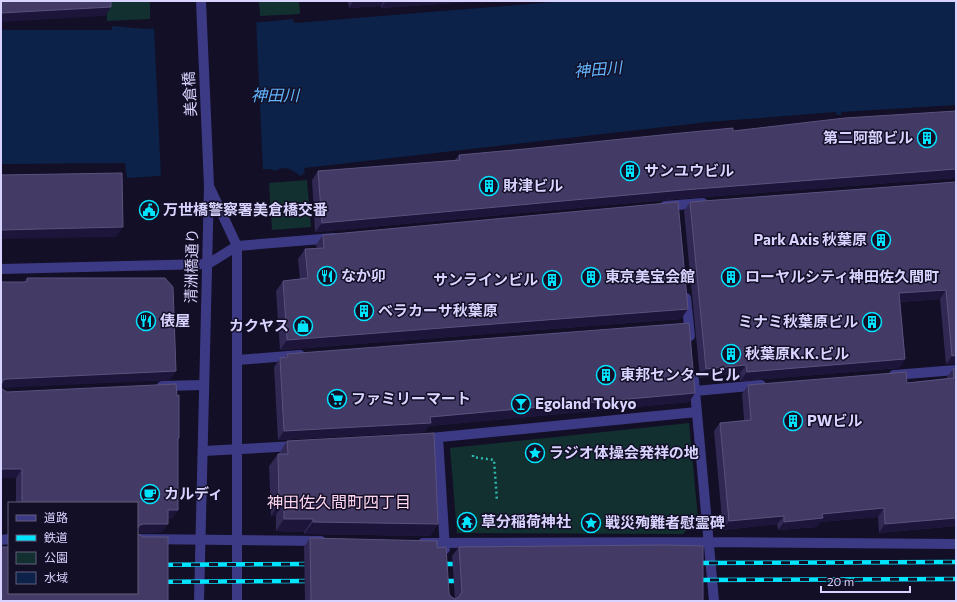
<svg xmlns="http://www.w3.org/2000/svg" width="957" height="602" font-family="Commissioner,'Noto Sans JP',sans-serif">
<style>
.green{fill:#12302f}
.water{fill:#0c2248}
.pier{fill:#130f26}
.lines{fill:none;stroke-linecap:round;stroke-linejoin:round}
.path{stroke:#2fb8b0;stroke-width:2.5;stroke-dasharray:2 3;stroke-linecap:butt}
.service{stroke:#3d3a85;stroke-width:10}
.minor{stroke:#3d3a85;stroke-width:10}
.tertiary{stroke:#3d3a85;stroke-width:10}
.rail-casing{stroke:#00e5ff;stroke-width:4.5}
.rail{stroke:#130f26;stroke-width:3;stroke-dasharray:9;stroke-linecap:butt}
.wall{fill:#312854}
.shaded-wall{fill:#1d163a}
.building{fill:#433a66;stroke:#5a527e}
.labels{text-anchor:middle;stroke-width:3;stroke-linejoin:round;paint-order:stroke}
.street-label{font-size:15px;fill:#d9d4ff;stroke:#130f26}
.poi-label{font-size:15px;font-weight:bold;fill:#d9d4ff;stroke:#130f26;text-anchor:start}
.water-label{font-size:16px;font-style:italic;fill:#62b6ff;stroke:#130f26}
.neighbourhood-label{font-size:16px;fill:#ffd6f0;stroke:#130f26}
</style>
<rect width="100%" height="100%" fill="#130f26"/>
<path class="green" d="M106,1H150V19L107,21Z
M259,1H299L300,14L260,16Z
M307,180L311,227L272,230L269,183Z
M689,423L698,518L683,534L457,533L450,448Z"/>
<path class="water" d="M567,1H956V105L841,112V115H837L836,112L708,122L304,168L305,172L301,176C289,169 288,165 275,171L271,169L127,178L125,163L1,164V30H112V26L146,29L264,22L292,19L295,23Z"/>
<path class="pier" d="M256,20L263,171L161,178L154,26Z"/>
<g class="lines">
<path class="path" d="M473,455V457L494,460L497,501"/>
<path class="service" d="M238,360L300,355"/>
<path class="minor" d="M665,206L703,203
M1,269L208,264L237,246L334,238
M686,298L690,336
M894,375L956,370
M694,380L714,601
M162,386L204,385
M695,391L761,385
M438,438L445,549
M420,439L697,412
M203,451L296,446
M137,539L321,541
M1,540L9,539
M423,543L709,542L956,544"/>
<path class="tertiary" d="M210,188L237,246V601
M199,601L209,186L201,1"/>
<g class="rail-casing">
<path id="rail" d="M691,563L956,562
M435,564H465
M137,565L315,564
M692,580L956,579
M436,581H466
M137,582L316,581"/>
</g>
<use href="#rail" class="rail"/>
</g>
<path class="wall" d="M348,1H482L381,8V6L349,8Z
M845,118L956,178L676,199L315,232L312,180L318,171L455,160L459,155L733,131Z
M956,182V364H946L940,299L900,302L905,359L899,368L740,381V373L700,378L684,211L690,202Z
M323,235L681,319L280,350L276,291L283,281L300,279L298,259L305,249L317,248L316,245Z
M27,278L176,371L169,380L1,387L2,389L7,392L179,438L178,440V510L171,519H168L162,532L137,533L9,593L137,503H16V478H1V282H24Z
M287,354L695,393L689,402L429,426L424,432L278,440L274,367L280,358L285,357Z
M956,368V526L879,533L878,517L820,522L817,527L778,530L777,524L723,530L714,431L720,423L744,420L742,394L748,385L907,383L947,378V377L953,369Z
M287,441L438,524L430,536L304,534V532L276,531V515L271,516L269,466L278,454H279Z
M310,538L437,548L449,593L450,596L455,599L452,556L459,547L703,601H305L304,547Z"/>
<path class="shaded-wall" d="M353,1H384L381,6L349,8Z
M386,1H482L381,8Z
M111,7L105,16L1,22V13Z
M956,169V178L676,199L315,232L322,223L683,190Z
M123,227L116,237L1,239V230Z
M946,290L940,299L893,302L899,293Z
M688,309L681,319L280,350L287,340Z
M956,355V364H946L952,356Z
M905,359L899,368L740,381L747,372Z
M746,365L740,373L700,378L706,369Z
M176,371L169,380L1,388V383L3,380L7,379Z
M695,393L689,402L429,426L424,432L278,440L284,431Z
M1,469H22L16,478H1Z
M279,503H284L276,515L271,516Z
M884,508L878,517L820,522L817,527L778,530L784,522L822,514Z
M168,510H178L171,519H162Z
M784,516L777,524L723,530L729,521Z
M956,518V526L879,533L885,524Z
M284,519H313L304,532L276,531Z
M313,522L438,524L430,536L304,534Z
M143,524H168L162,532L137,533V529L140,525Z"/>
<path class="building" d="M1,1H111V7L1,13Z
M956,111V169L683,190L322,223L318,171L460,160L459,155L525,149L671,134L733,128V131L845,118Z
M122,173L123,227L1,230V175Z
M956,182V355L952,356L946,290L899,293L905,359L747,372L746,365L706,369L690,202Z
M678,202L688,309L287,340L283,281L308,278L305,249L324,248L323,235Z
M27,278H165L173,287L176,371L7,379L3,380L1,385V282H27Z
M689,323L695,393L430,417L431,423L284,431L280,358L288,357L287,354Z
M956,368V518L885,524L884,508L822,514L823,518L784,522V516L729,521L720,423L751,420L748,385L906,372L907,383L954,378L953,369Z
M176,384L177,396L179,395V438H178V510H168V524H143L140,525L137,529V503H22V469H1V386L2,389L7,392Z
M434,433L438,524L313,522V519H284V503H279L278,454H288L287,441Z
M137,531L138,534L143,537H168V601H1V547H9V593H137Z
M310,538L437,541V548L446,547L449,593L450,596L455,599L459,597L462,592L459,547L665,545L703,546V601H311Z"/>
<defs>
<g id="building-ring" transform="scale(1)"><circle r="9.5" fill="#130f26" stroke="#00e5ff" stroke-width="1.5"/><path d="M-4-6H4V6H1V3H-1V6H-4ZM-2.5-4.3h1.7v1.8h-1.7ZM.8-4.3h1.7v1.8H.8ZM-2.5-1h1.7V.8h-1.7ZM.8-1h1.7V.8H.8Z" fill="#00e5ff"/></g>
<g id="civic-ring" transform="scale(1)"><circle r="9.5" fill="#130f26" stroke="#00e5ff" stroke-width="1.5"/><path d="M-.6-6.5H3V-4.5H.6V-3L4-1V1h2V6H-6V1h2V-1L-.6-3ZM-1.2 2.5V6h2.4V2.5Z" fill="#00e5ff"/></g>
<g id="restaurant-ring" transform="scale(1)"><circle r="9.5" fill="#130f26" stroke="#00e5ff" stroke-width="1.5"/><path d="M-5-6h1v4h1v-4h1v4h1v-4h1v5L-1.5 .5V6h-2V.5L-5-1ZM5-6V6H3V1.5H1.5Q1.5-4 5-6Z" fill="#00e5ff"/></g>
<g id="shop-ring" transform="scale(1)"><circle r="9.5" fill="#130f26" stroke="#00e5ff" stroke-width="1.5"/><path d="M-5-2.5h2.3a2.7 3.5 0 0 1 5.4 0H5L5.5 6h-11ZM-1.5-2.5h3a1.5 2.3 0 0 0-3 0Z" fill="#00e5ff"/></g>
<g id="supermarket-ring" transform="scale(1)"><circle r="9.5" fill="#130f26" stroke="#00e5ff" stroke-width="1.5"/><path d="M-6-5.5h2.5l.6 2H6L4.5 2H-2.5L-4.4-4H-6ZM-1.5 3.2a1.3 1.3 0 1 0 .1 0ZM3 3.2a1.3 1.3 0 1 0 .1 0Z" fill="#00e5ff"/></g>
<g id="bar-ring" transform="scale(1)"><circle r="9.5" fill="#130f26" stroke="#00e5ff" stroke-width="1.5"/><path d="M-6-5H6L.8 .8V4.5H3.5V6h-7V4.5H-.8V.8Z" fill="#00e5ff"/></g>
<g id="sight-ring" transform="scale(1)"><circle r="9.5" fill="#130f26" stroke="#00e5ff" stroke-width="1.5"/><path d="M0-6L1.8-2.2L6-1.7L2.9 1.2L3.7 5.4L0 3.3L-3.7 5.4L-2.9 1.2L-6-1.7L-1.8-2.2Z" fill="#00e5ff"/></g>
<g id="cafe-ring" transform="scale(1)"><circle r="9.5" fill="#130f26" stroke="#00e5ff" stroke-width="1.5"/><path d="M-5.5-4.5H6V0H3Q3 3.5 0 3.5H-2.5Q-5.5 3.5-5.5 0ZM3-3.2v2h1.7v-2ZM-6 4.5H4V6H-6Z" fill="#00e5ff"/></g>
<g id="temple-ring" transform="scale(1)"><circle r="9.5" fill="#130f26" stroke="#00e5ff" stroke-width="1.5"/><path d="M0-6L5-2H3V0L6.5 2.5H4V6H1.5V3h-3V6H-4V2.5H-6.5L-3 0V-2H-5Z" fill="#00e5ff"/></g>
</defs>
<g fill-rule="evenodd">
<use href="#building-ring" x="927" y="138"/>
<use href="#building-ring" x="630" y="171"/>
<use href="#building-ring" x="489" y="186"/>
<use href="#civic-ring" x="149" y="210"/>
<use href="#building-ring" x="881" y="240"/>
<use href="#restaurant-ring" x="327" y="276"/>
<use href="#building-ring" x="591" y="277"/>
<use href="#building-ring" x="731" y="277"/>
<use href="#building-ring" x="552" y="280"/>
<use href="#building-ring" x="364" y="311"/>
<use href="#restaurant-ring" x="146" y="321"/>
<use href="#building-ring" x="872" y="322"/>
<use href="#shop-ring" x="303" y="326"/>
<use href="#building-ring" x="731" y="354"/>
<use href="#building-ring" x="606" y="375"/>
<use href="#supermarket-ring" x="337" y="399"/>
<use href="#bar-ring" x="521" y="404"/>
<use href="#building-ring" x="793" y="421"/>
<use href="#sight-ring" x="535" y="453"/>
<use href="#cafe-ring" x="150" y="494"/>
<use href="#temple-ring" x="467" y="522"/>
<use href="#sight-ring" x="591" y="523"/>
</g>
<g class="labels">
<g class="street-label">
<text transform="translate(190 94) rotate(-93)" y="5">美倉橋</text>
<text transform="translate(192 266) rotate(-89)" y="5">清洲橋通り</text>
</g>
<g class="poi-label">
<text x="913" y="143" text-anchor="end">第二阿部ビル</text>
<text x="644" y="176">サンユウビル</text>
<text x="503" y="191">財津ビル</text>
<text x="163" y="215">万世橋警察署美倉橋交番</text>
<text x="867" y="245" text-anchor="end">Park Axis 秋葉原</text>
<text x="341" y="281">なか卯</text>
<text x="605" y="282">東京美宝会館</text>
<text x="745" y="282">ローヤルシティ神田佐久間町</text>
<text x="538" y="285" text-anchor="end">サンラインビル</text>
<text x="378" y="316">ベラカーサ秋葉原</text>
<text x="160" y="326">俵屋</text>
<text x="858" y="327" text-anchor="end">ミナミ秋葉原ビル</text>
<text x="289" y="331" text-anchor="end">カクヤス</text>
<text x="745" y="359">秋葉原K.K.ビル</text>
<text x="620" y="380">東邦センタービル</text>
<text x="351" y="404">ファミリーマート</text>
<text x="535" y="409">Egoland Tokyo</text>
<text x="807" y="426">PWビル</text>
<text x="549" y="458">ラジオ体操会発祥の地</text>
<text x="164" y="499">カルディ</text>
<text x="481" y="527">草分稲荷神社</text>
<text x="605" y="528">戦災殉難者慰霊碑</text>
</g>
<g class="water-label">
<text transform="translate(598 69) rotate(-5)" y="6">神田川</text>
<text x="275" y="101">神田川</text>
</g>
<g class="neighbourhood-label">
<text x="339" y="508">神田佐久間町四丁目</text>
</g>
</g>
<rect width="957" height="602" fill="none" stroke="#d9d4ff" stroke-width="4"/>
<rect x="8" y="502" width="130" height="92" fill="#130f26" stroke="#625e7d"/>
<rect x="16" y="515" width="20" height="6" fill="#3d3a85" stroke="#625e7d"/>
<text x="44" y="522" font-size="12" fill="#d9d4ff">道路</text>
<rect x="16" y="535" width="20" height="6" fill="#00e5ff" stroke="#625e7d"/>
<text x="44" y="542" font-size="12" fill="#d9d4ff">鉄道</text>
<rect x="16" y="552" width="20" height="12" fill="#12302f" stroke="#625e7d"/>
<text x="44" y="562" font-size="12" fill="#d9d4ff">公園</text>
<rect x="16" y="572" width="20" height="12" fill="#0c2248" stroke="#625e7d"/>
<text x="44" y="582" font-size="12" fill="#d9d4ff">水域</text>
<path d="M821 586v6h89v-6" fill="none" stroke="#d9d4ff" stroke-width="2"/>
<text x="827" y="586" font-size="12" fill="#d9d4ff" stroke="#130f26" stroke-width="3" paint-order="stroke">20 m</text>
</svg>
